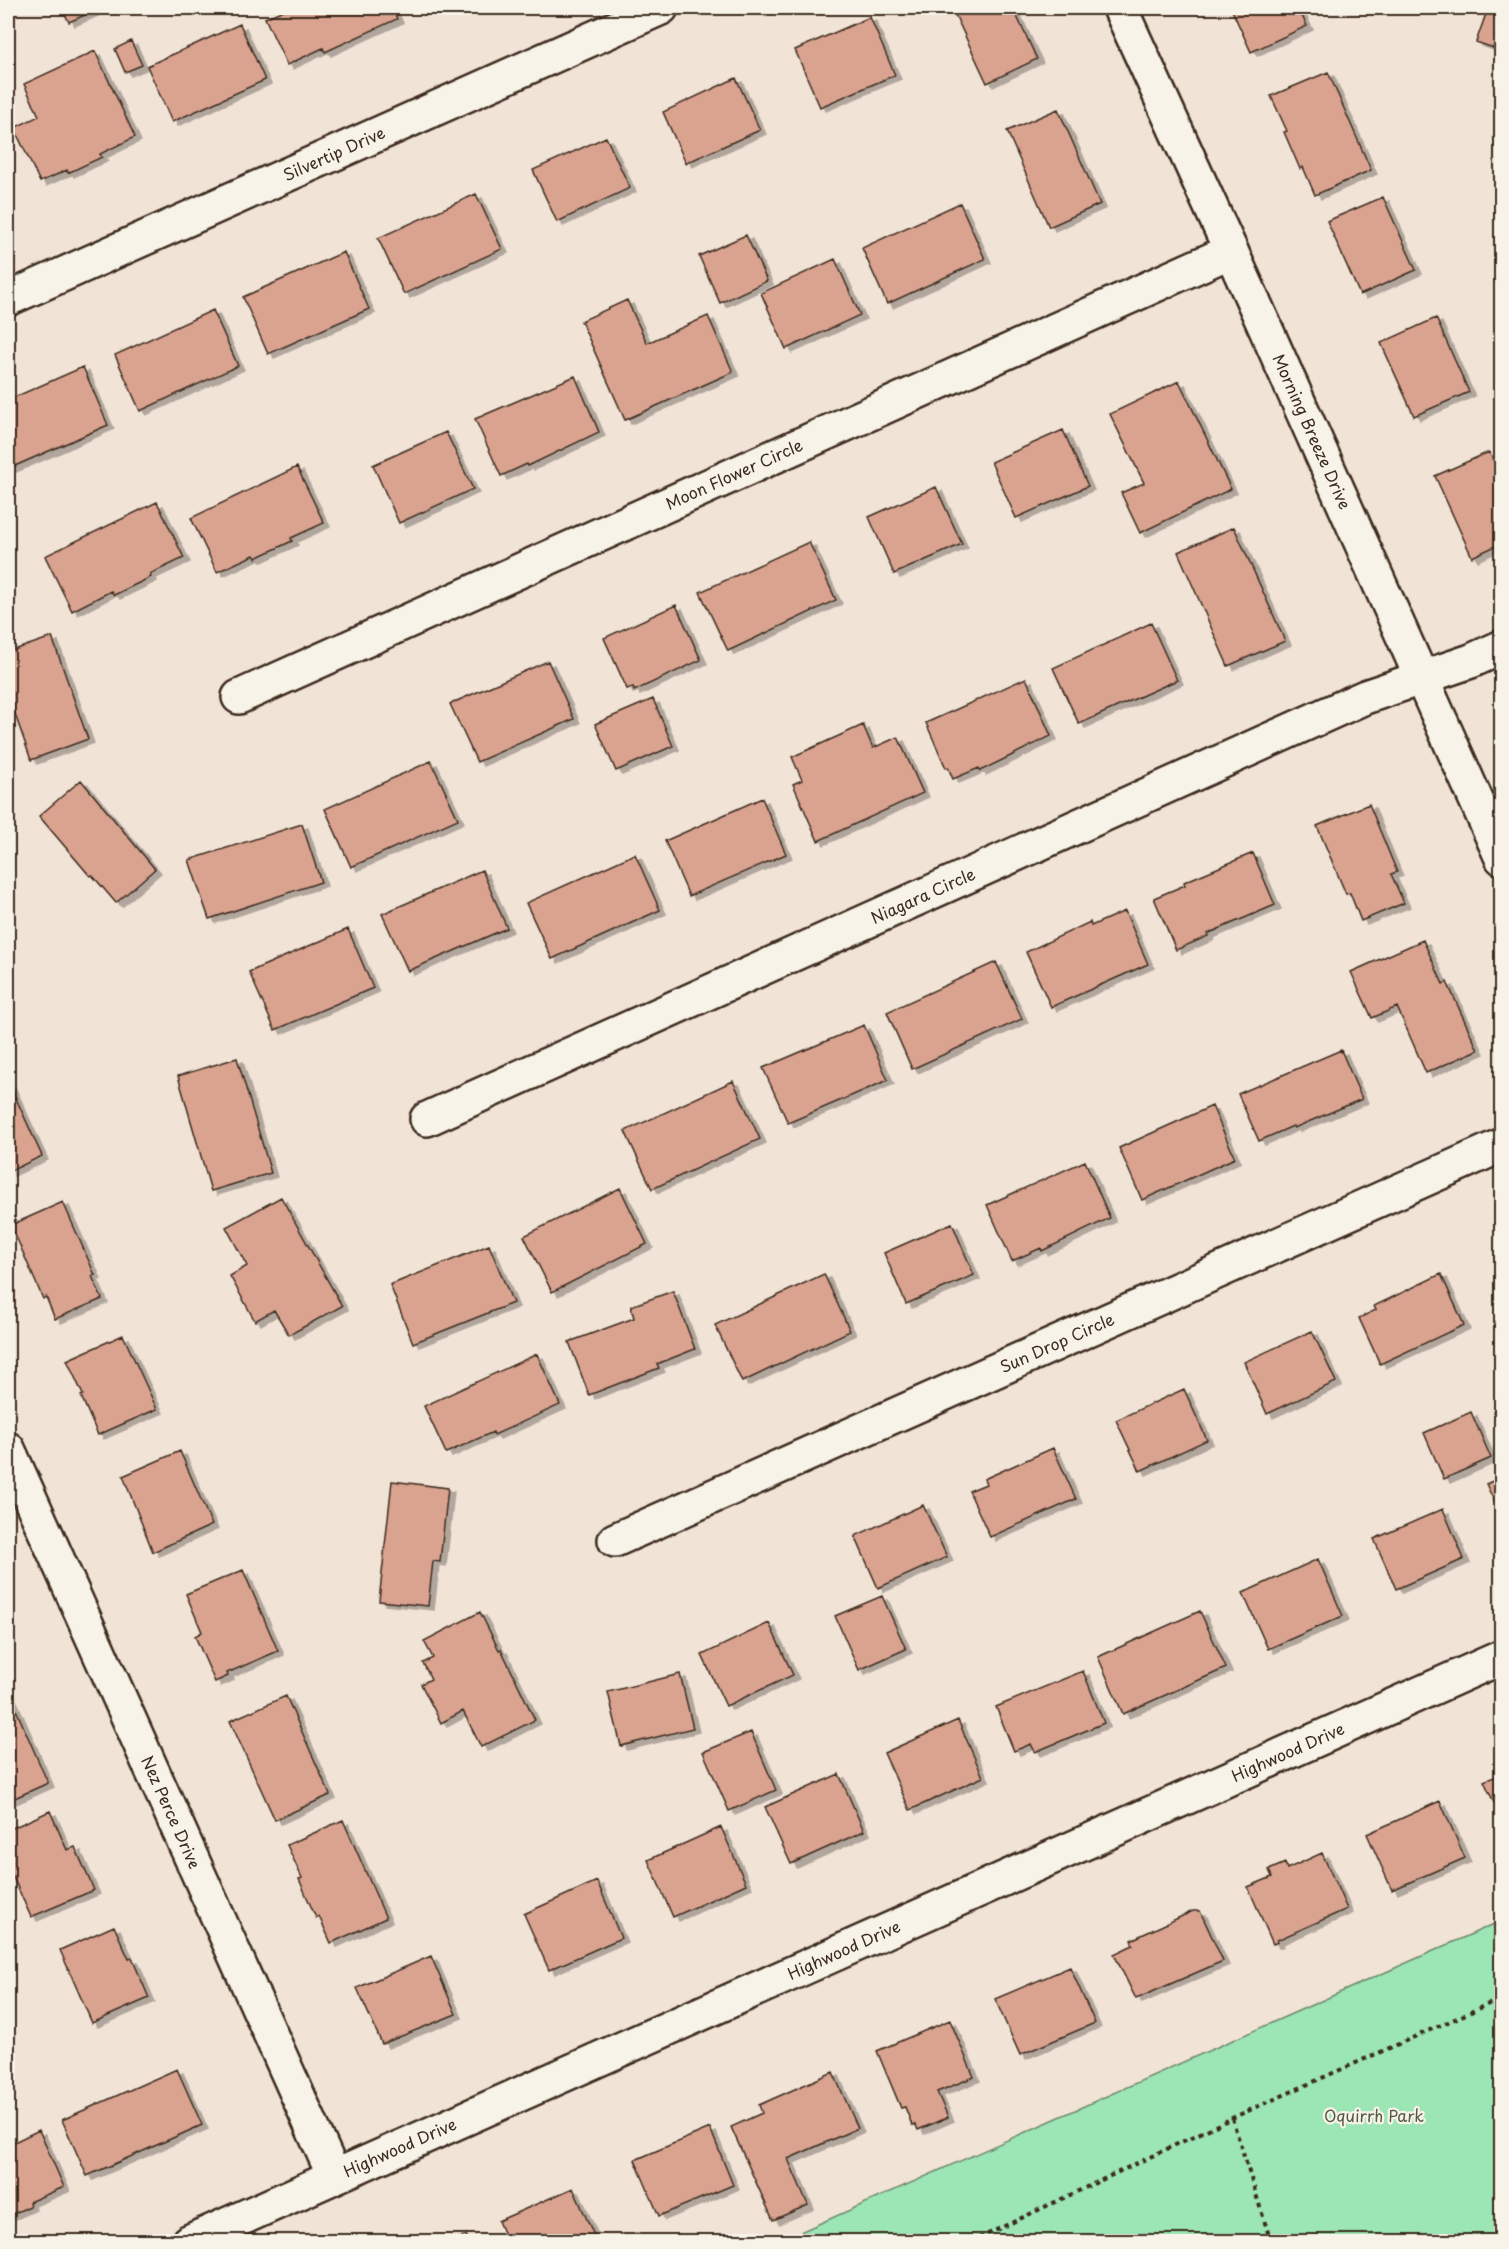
<svg xmlns="http://www.w3.org/2000/svg" width="1509" height="2249" font-family="'Playpen Sans',sans-serif">
<style>
.green{fill:#9ce5b5;stroke:#6c886a;stroke-width:1.5}
.building{fill:#d9a390;stroke:#3b2a1e;stroke-width:1.5;filter:url(#shadow)}
.lines{fill:none;stroke-linecap:round;stroke-linejoin:round}
.minor-casing{stroke:#3b2a1e;stroke-width:38}
.path{stroke:#3b2a1e;stroke-width:4;stroke-dasharray:4.5 4.5;stroke-linecap:butt}
.minor{stroke:#f7f3e8;stroke-width:33}
.labels{text-anchor:middle;stroke-width:4.5;stroke-linejoin:round;paint-order:stroke}
.street-label{font-size:16px;fill:#3b2a1e;stroke:#f7f3e8}
.park-label{font-size:16px;fill:#535944;stroke:#f7f3e8}
</style>
<defs>
<filter id="shadow"><feDropShadow dx="6" dy="4" stdDeviation="0" flood-color="#0004"/></filter>
</defs>
<rect width="100%" height="100%" fill="#f1e3d6"/>
<filter id="ink" filterUnits="userSpaceOnUse"><feTurbulence type="fractalNoise" baseFrequency=".0167" numOctaves="2"/><feDisplacementMap in="SourceGraphic" scale="12" xChannelSelector="R" yChannelSelector="G"/><feConvolveMatrix kernelMatrix="1 2 1 2 8 2 1 2 1" color-interpolation-filters="sRGB"/></filter>
<g filter="url(#ink)">
<path class="green" d="M1501,1921V2241H780Z"/>
<path class="building" d="M62,8H93L94,11L69,22Z
M288,8H392L397,19L325,52L323,48L287,65L265,18Z
M952,8H1013L1037,59L987,83Z
M1231,8H1298L1307,26L1251,52Z
M1488,8H1502V51L1476,42Z
M870,17L895,75L820,107L795,50Z
M240,24L265,80L172,122L147,66Z
M131,41L142,65L125,72L115,49Z
M95,51L135,137L100,154L102,157L68,173L67,170L40,182L14,128L39,116L24,84Z
M1328,72L1371,170L1315,195L1303,167L1300,169L1284,132L1287,131L1271,96Z
M736,78L760,130L686,163L663,112Z
M1058,109L1100,204L1049,227L1007,131Z
M606,137L630,188L557,222L533,170Z
M476,194L502,249L404,294L378,238Z
M1383,197L1416,270L1360,295L1327,221Z
M960,203L985,259L887,304L862,248Z
M746,235L767,281L720,303L699,256Z
M344,252L369,309L268,354L243,297Z
M835,259L860,315L786,349L761,293Z
M627,300L647,343L708,316L733,372L625,420L581,321Z
M213,310L238,366L140,411L115,355Z
M1436,318L1469,392L1414,416L1381,343Z
M83,367L108,425L8,469V400Z
M575,376L599,432L528,466L527,464L501,476L475,419Z
M1179,381L1231,489L1140,533L1121,493L1144,483L1110,414Z
M1063,430L1088,486L1016,518L991,462Z
M446,432L473,489L399,523L373,465Z
M1489,452L1502,478V543L1472,557L1435,476Z
M297,467L324,523L291,538L292,541L256,558L254,555L217,572L191,518Z
M936,487L962,544L894,574L869,517Z
M157,502L184,558L150,574L151,577L114,595L111,591L72,611L45,556Z
M1234,527L1285,641L1228,666L1178,552Z
M809,542L836,600L728,651L700,592Z
M676,605L701,660L634,691L633,687L627,689L604,638Z
M1151,623L1177,680L1079,724L1053,668Z
M52,637L88,739L31,760L8,694V652Z
M548,661L574,719L477,762L450,704Z
M1026,678L1051,736L980,771L979,768L953,779L948,767L946,768L926,723Z
M653,699L673,746L616,771L595,724Z
M863,725L873,748L898,737L923,793L818,841L793,784L802,780L792,757Z
M431,761L458,819L351,867L325,809Z
M81,780L155,869L116,903L92,875L90,876L39,816Z
M762,798L786,854L689,896L665,841Z
M1369,804L1397,872L1391,874L1404,903L1361,921L1350,893L1346,894L1317,826Z
M302,824L321,882L209,919L189,860Z
M1253,853L1275,905L1207,934L1208,936L1176,950L1154,898L1185,885L1184,882Z
M635,854L660,910L552,959L526,903Z
M482,870L507,928L408,971L382,914Z
M1125,911L1148,964L1051,1007L1026,952L1090,922L1091,926Z
M348,929L373,988L275,1030L249,972Z
M1423,940L1443,984L1447,982L1478,1050L1426,1073L1397,1007L1372,1018L1351,972Z
M996,962L1022,1019L912,1069L887,1012Z
M864,1025L888,1080L788,1123L763,1068Z
M1341,1050L1362,1099L1294,1128L1293,1126L1259,1141L1238,1094Z
M237,1058L271,1173L211,1191L178,1076Z
M733,1081L760,1139L652,1189L625,1131Z
M8,1083H9L42,1156L8,1172Z
M1212,1106L1235,1158L1142,1200L1119,1148Z
M1085,1161L1110,1218L1042,1251L1041,1248L1012,1261L987,1205Z
M620,1188L647,1244L552,1292L524,1236Z
M281,1197L342,1306L289,1335L274,1310L255,1321L230,1276L247,1266L226,1227Z
M63,1202L95,1275L92,1276L102,1299L55,1319L46,1297L43,1299L11,1225Z
M952,1223L974,1275L906,1304L884,1253Z
M489,1245L513,1303L413,1343L390,1285Z
M824,1274L850,1331L742,1382L715,1325Z
M1441,1274L1464,1325L1380,1364L1359,1318L1376,1310L1374,1306Z
M673,1291L695,1349L657,1364L659,1368L589,1395L569,1342L634,1318L631,1306Z
M1312,1331L1336,1382L1267,1414L1244,1362Z
M123,1335L157,1409L98,1435L81,1396L83,1395L67,1360Z
M537,1354L560,1405L494,1435L493,1432L446,1453L424,1406Z
M1184,1389L1207,1440L1140,1471L1116,1420Z
M1471,1412L1491,1458L1444,1479L1424,1433Z
M1053,1448L1076,1499L990,1537L969,1491L986,1484L984,1479Z
M180,1451L212,1525L153,1552L123,1476Z
M1502,1477V1518L1486,1484Z
M392,1481L448,1488L440,1562L433,1561L428,1606L379,1601Z
M923,1505L947,1557L878,1588L855,1536Z
M1443,1509L1464,1559L1396,1589L1374,1539Z
M1318,1559L1343,1616L1268,1649L1243,1593Z
M243,1570L278,1651L227,1673L228,1676L215,1682L195,1636L202,1632L186,1594Z
M882,1596L906,1649L859,1670L835,1616Z
M1200,1611L1226,1668L1123,1714L1098,1657Z
M480,1612L499,1650L501,1649L535,1720L481,1747L463,1711L441,1723L421,1684L431,1679L423,1663L433,1658L424,1641Z
M769,1623L793,1675L726,1706L702,1655Z
M1083,1671L1104,1723L1035,1752L1031,1744L1014,1751L996,1707Z
M680,1674L693,1728L621,1746L608,1692Z
M8,1691L48,1783L8,1801Z
M286,1696L330,1795L275,1820L230,1721Z
M958,1720L983,1777L910,1810L884,1753Z
M751,1732L776,1790L729,1811L703,1752Z
M839,1774L864,1831L791,1864L765,1807Z
M1502,1774V1820L1484,1781Z
M1440,1801L1465,1858L1392,1890L1367,1834Z
M50,1811L67,1850L75,1847L94,1890L31,1917L8,1866V1830Z
M343,1820L386,1918L331,1943L319,1916L316,1918L299,1879L302,1878L287,1845Z
M721,1827L746,1884L673,1917L648,1860Z
M1322,1853L1347,1909L1277,1940L1278,1942L1273,1944L1248,1887L1272,1877L1269,1870L1285,1863L1287,1869Z
M597,1881L621,1938L549,1970L524,1914Z
M1193,1911H1200L1223,1961L1136,1999L1114,1954L1133,1945L1131,1940Z
M114,1926L129,1959L132,1958L149,1998L92,2023L60,1950Z
M431,1956L456,2014L382,2044L357,1988Z
M1070,1967L1095,2023L1020,2055L995,1999Z
M950,2020L974,2077L937,2092L948,2117L918,2130L916,2125H912L905,2107L901,2108L877,2051Z
M177,2069L202,2125L87,2176L62,2120Z
M833,2072L858,2128L788,2159L808,2205L773,2220L731,2127L762,2113L759,2105Z
M710,2128L733,2185L659,2216L635,2160Z
M39,2130L64,2187L29,2202L30,2206L8,2216V2145Z
M573,2188L597,2242H507L498,2221Z
M466,2235L469,2242H453Z"/>
<g class="lines">
<g class="minor-casing">
<g id="minor">
<path id="s1" d="M1120,8L1231,251L1502,858"/>
<path id="s2" d="M8,299L661,8"/>
<path id="s3" d="M239,697L1231,251"/>
<path id="s4" d="M427,1119L1365,697L1471,661L1502,647"/>
<path id="s5" d="M8,1449L334,2176"/>
<path id="s6" d="M615,1540L1502,1145"/>
<path id="s7" d="M188,2242L1502,1657"/>
</g>
</g>
<path class="path" d="M1232,2118L1271,2242
M971,2242L1232,2118L1502,1998"/>
<use href="#minor" class="minor"/>
</g>
</g>
<g class="labels">
<g class="street-label">
<text dy="6" stroke="none"><textPath href="#s2" startOffset="357">Silvertip Drive</textPath></text>
<text dy="6" stroke="none"><textPath href="#s1" startOffset="465">Morning Breeze Drive</textPath></text>
<text dy="6" stroke="none"><textPath href="#s3" startOffset="543">Moon Flower Circle</textPath></text>
<text dy="6" stroke="none"><textPath href="#s4" startOffset="544">Niagara Circle</textPath></text>
<text dy="6" stroke="none"><textPath href="#s6" startOffset="484">Sun Drop Circle</textPath></text>
<text dy="6" stroke="none"><textPath href="#s7" startOffset="1204">Highwood Drive</textPath></text>
<text dy="6" stroke="none"><textPath href="#s5" startOffset="398">Nez Perce Drive</textPath></text>
<text dy="6" stroke="none"><textPath href="#s7" startOffset="718">Highwood Drive</textPath></text>
<text dy="6" stroke="none"><textPath href="#s7" startOffset="232">Highwood Drive</textPath></text>
</g>
<g class="park-label">
<text x="1374" y="2122">Oquirrh Park</text>
</g>
</g>
<rect width="1509" height="2249" fill="none" stroke="#f7f3e8" stroke-width="30"/>
<rect x="15" y="15" width="1479" height="2219" fill="none" stroke="#3b2a1e" stroke-width="2" filter="url(#ink)"/>
</svg>
